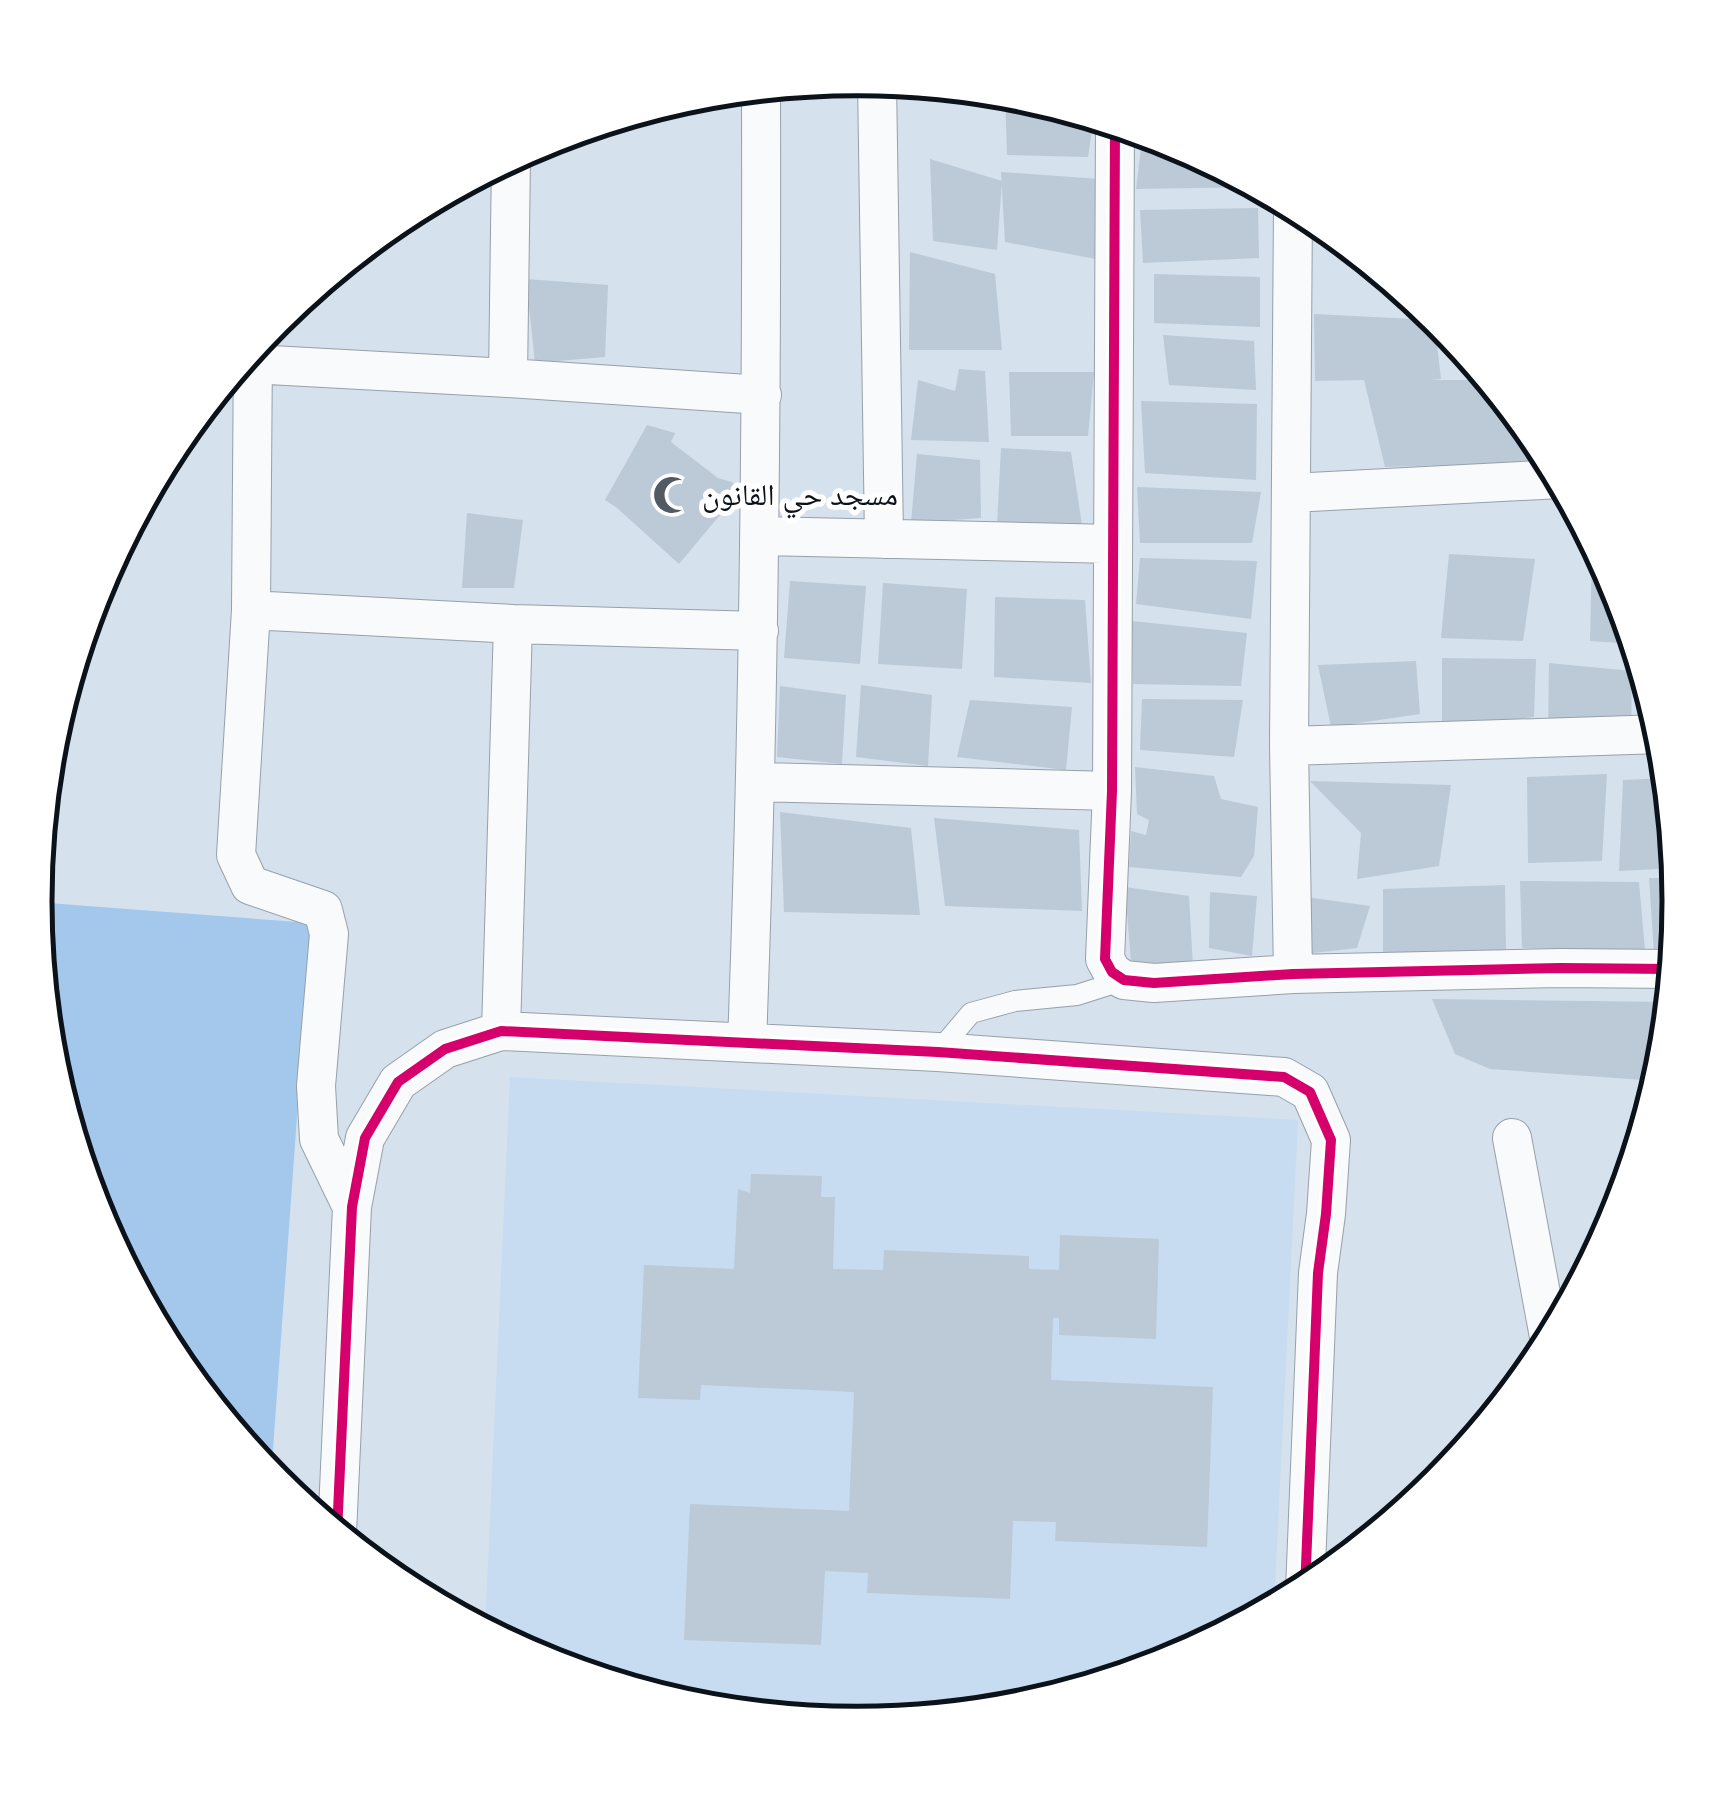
<svg xmlns="http://www.w3.org/2000/svg" width="1715" height="1802" font-family="'Fira Sans','Noto Naskh Arabic',sans-serif">
<style>
.built{fill:#c7dcf0}
.green{fill:#a4c8ec}
.building{fill:#bcc9d7}
.lines{fill:none;stroke-linecap:round;stroke-linejoin:round}
.lane-casing{stroke:#97a0a9;stroke-width:22}
.street-casing{stroke:#97a0a9;stroke-width:40}
.lane{stroke:#f9fafc;stroke-width:20}
.street{stroke:#f9fafc;stroke-width:38}
.cycleway-casing{stroke:#fff;stroke-width:16}
.cycleway{stroke:#d6006c;stroke-width:10}
.labels{text-anchor:middle;stroke-width:10;stroke-linejoin:round;paint-order:stroke}
.poi-label{font-size:30px;fill:#0b1219;stroke:#fff;text-anchor:start}
.rim{fill:none;stroke:#0b1219;stroke-width:5}
</style>
<rect width="100%" height="100%" fill="#d5e1ed"/>
<path class="built" d="M510,1077L1298,1120L1274,1607L1172,1661L1017,1708L857,1723L696,1708L542,1661L485,1630Z"/>
<path class="green" d="M35,902L311,923L271,1477L173,1357L97,1215L51,1061Z"/>
<path class="building" d="M1005,93L1019,94L1094,118L1088,157L1007,155Z
M1143,132L1173,141L1258,187L1136,189Z
M930,159L1002,181L997,250L933,241Z
M1001,172L1100,179L1101,260L1005,242Z
M1258,208L1259,258L1143,263L1140,210Z
M910,252L995,274L1002,350H909Z
M1154,274L1260,277V327L1154,323Z
M526,279L608,285L605,357L535,363Z
M1314,314L1434,320L1441,379L1429,380H1489L1542,445L1551,462L1385,467L1364,380L1315,381Z
M1163,335L1254,341L1256,390L1169,385Z
M959,369L985,371L989,442L911,440L918,380L955,391Z
M1009,372H1094L1088,436H1011Z
M1141,401L1257,404L1256,480L1145,473Z
M647,425L675,433L671,442L718,478L732,482L740,491L679,564L616,507L605,500Z
M1001,448L1071,452L1082,525H997Z
M917,454L980,460L981,518L911,523Z
M1137,487L1261,492L1252,543H1140Z
M467,513L523,520L514,588H462Z
M1592,551H1599L1618,587L1635,644L1590,641Z
M1449,554L1535,559L1523,641L1441,638Z
M1140,558L1257,561L1251,619L1136,604Z
M790,581L866,586L860,664L784,658Z
M883,583L967,589L962,669L878,664Z
M995,597L1085,600L1091,683L994,677Z
M1132,621L1247,633L1241,686L1133,684Z
M1442,658L1536,659L1534,717L1442,729Z
M1416,661L1420,714L1331,727L1318,665Z
M1549,663L1632,671L1631,735L1548,738Z
M861,685L932,695L928,766L856,757Z
M780,686L846,695L842,764L777,757Z
M1142,699L1243,700L1234,757L1140,750Z
M970,700L1072,707L1066,770L957,757Z
M1135,767L1214,776L1221,799L1258,807L1254,856L1241,877L1129,867L1131,831L1146,835L1149,820L1137,814Z
M1607,774L1602,861L1528,863L1527,777Z
M1668,778L1677,868L1619,871L1623,780Z
M1310,781L1451,785L1439,866L1357,879L1361,833Z
M780,812L911,828L920,915L784,912Z
M934,818L1079,830L1082,911L945,906Z
M1649,878H1678L1680,902L1675,953L1654,954Z
M1520,881L1639,882L1645,950L1522,948Z
M1505,885L1506,957L1383,953V889Z
M1125,887L1189,896L1193,966L1131,962Z
M1210,892L1257,896L1252,956L1209,948Z
M1306,897L1370,906L1357,948L1304,954Z
M1432,999L1670,1002L1664,1062L1658,1081L1490,1069L1455,1054Z
M751,1174L822,1176L821,1197H835L833,1269L883,1270L884,1250L1029,1256V1269L1059,1270L1060,1235L1159,1239L1156,1339L1059,1335V1318H1053L1051,1380L1213,1387L1207,1547L1055,1541L1056,1522L1013,1521L1010,1599L867,1593L868,1573L825,1571L821,1645L684,1640L690,1504L849,1511L854,1392L701,1385L700,1400L638,1398L644,1265L734,1269L738,1189L750,1193Z"/>
<g class="lines">
<g class="lane-casing">
<path id="lane" d="M938,1052L971,1013L1015,1001L1077,995L1124,980"/>
</g>
<g class="street-casing">
<path id="street" d="M877,80L884,539
M1115,124L1112,791L1105,959L1112,972L1124,980L1154,983L1293,974L1560,968L1673,969
M253,347L251,610L236,855L250,885L323,910L329,934L316,1086L319,1139L352,1207
M252,364L508,378L762,395
M508,378L511,158
M1291,493L1560,479
M761,536L1113,544
M251,610L513,624L759,631
M1289,746L1662,734
M757,782L1112,791
M1293,974L1289,746L1293,206
M501,1031L513,624
M747,1043C759,725 762,407 761,88
M1512,1138L1550,1342
M337,1533L352,1207L365,1138L398,1082L445,1049L501,1031L938,1052L1284,1077L1310,1092L1331,1140L1326,1214L1318,1273L1305,1590"/>
</g>
<use href="#lane" class="lane"/>
<use href="#street" class="street"/>
<g class="cycleway-casing">
<path id="cycleway" d="M1115,124L1112,791L1105,959L1112,972L1124,980L1154,983L1293,974L1560,968L1673,969
M337,1533L352,1207L365,1138L398,1082L445,1049L501,1031L938,1052L1284,1077L1310,1092L1331,1140L1326,1214L1318,1273L1305,1590"/>
</g>
<use href="#cycleway" class="cycleway"/>
</g>
<defs>
<g id="mosque-bare" transform="scale(3)"><path d="M3.5-4.9A6 6 0 1 0 3.5 4.9A5 5 0 1 1 3.5-4.9Z" fill="#525a63" stroke="#fff" stroke-width="2.5" paint-order="stroke"/></g>
</defs>
<g fill-rule="evenodd">
<use href="#mosque-bare" x="672" y="495"/>
</g>
<g class="labels">
<g class="poi-label">
<text x="702" y="505">مسجد حي القانون</text>
</g>
</g>
<path d="M0 0H1715V1802H0ZM52 901a805 805 0 1 1 1610 0a805 805 0 1 1-1610 0Z" fill="#fff" fill-rule="evenodd"/>
<path class="rim" d="M52 901a805 805 0 1 1 1610 0a805 805 0 1 1-1610 0Z"/>
</svg>
